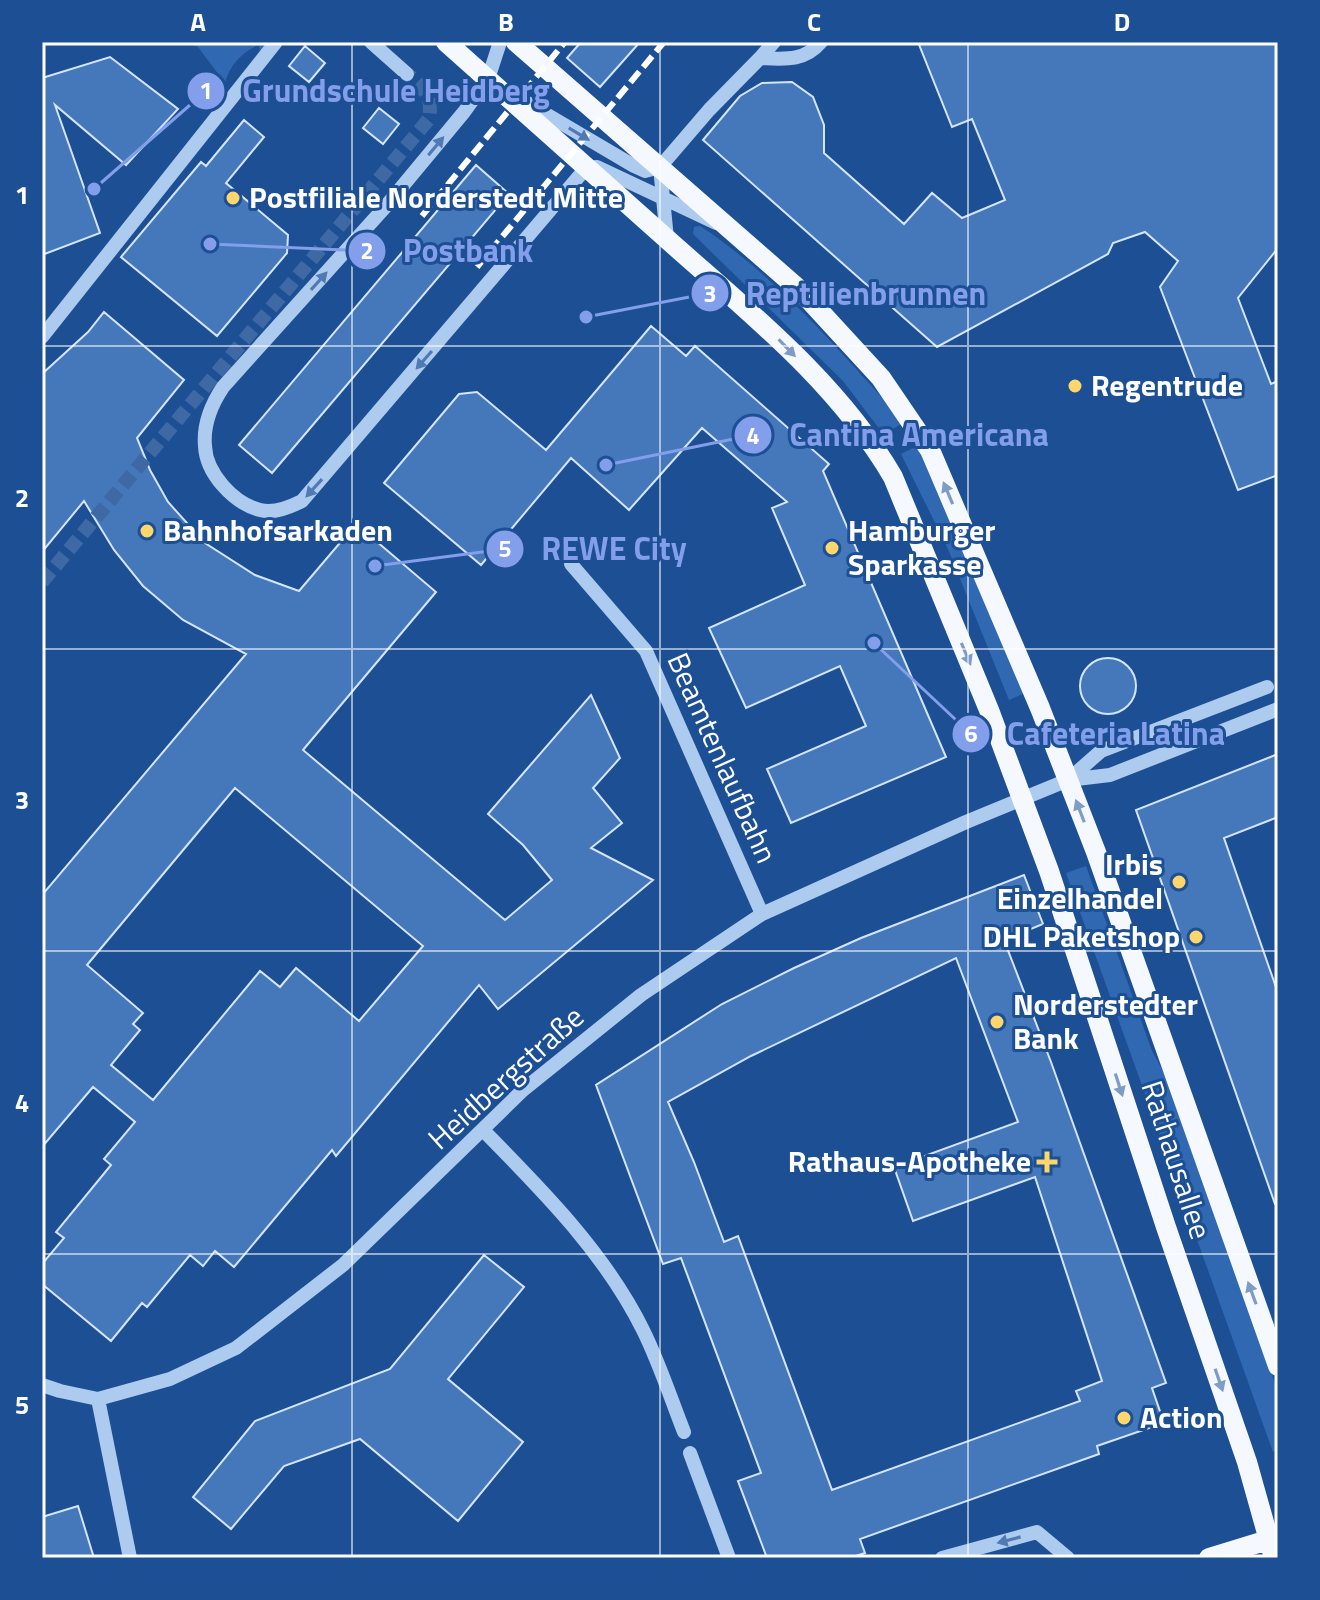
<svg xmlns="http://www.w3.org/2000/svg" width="1320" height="1600" font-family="'Titillium Web',sans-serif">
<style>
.green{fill:#3069b2}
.building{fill:#4478ba;stroke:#d4e5fb;stroke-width:2;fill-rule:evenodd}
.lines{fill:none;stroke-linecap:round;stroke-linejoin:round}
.minor-tunnel{stroke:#3e69a4;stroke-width:14;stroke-dasharray:14 7;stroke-linecap:butt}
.minor{stroke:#adcaef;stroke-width:14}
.major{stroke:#f5f9ff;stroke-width:20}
.rail{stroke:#fff;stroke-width:6;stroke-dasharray:14 6;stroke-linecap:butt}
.oneway{fill:#4f7ab4}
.oneway2{fill:#7e9cc4}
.grid{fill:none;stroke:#fff;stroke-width:2;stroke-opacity:0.55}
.poi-dot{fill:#ffd66b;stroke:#1c4f94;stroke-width:3}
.labels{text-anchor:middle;stroke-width:6;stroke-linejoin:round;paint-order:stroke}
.poi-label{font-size:30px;font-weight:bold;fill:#fff;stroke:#1c4f94;text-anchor:start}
.street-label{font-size:30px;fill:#fff;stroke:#1c4f94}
.leader{fill:none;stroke:#839eea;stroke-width:3}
.callout-dot{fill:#839eea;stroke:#1c4f94;stroke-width:3}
.mark-label{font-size:24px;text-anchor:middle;font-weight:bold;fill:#fff}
.callout-label{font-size:32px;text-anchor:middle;font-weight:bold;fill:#839eea;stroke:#1c4f94;stroke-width:6;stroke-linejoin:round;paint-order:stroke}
.neatline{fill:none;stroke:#fff;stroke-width:3}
.grid-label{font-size:26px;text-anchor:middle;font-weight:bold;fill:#fff}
</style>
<rect width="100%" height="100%" fill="#1c4f94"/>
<path class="green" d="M183,42H270L261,52L258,45C241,53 230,65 225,83L198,47Z
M700,226C779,278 841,353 904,422L884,435L843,381L693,234L694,227Z
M919,445L1025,693L1009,700L948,549L901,454Z
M1086,866L1152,1051L1169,1082L1278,1392V1449L1273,1452L1066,873Z"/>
<path class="building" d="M581,42H640L600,87L567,58Z
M918,42H1278V248L1238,298L1271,384L1278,381V475L1238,490L1160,287L1178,261L1145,232L1113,243L1108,254L937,347L703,140L740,96L762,83L792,82L813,97L824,125V153L904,224L932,193L962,218L1005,200L972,119L952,127Z
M305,46L325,63L309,82L289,66Z
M110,57L178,109L126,165L55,105L100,233L42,255V78Z
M379,108L399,124L383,144L363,128Z
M244,120L264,137L226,183L288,235L287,253L217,336L121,257L201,162L206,166Z
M476,165L509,194L272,473L239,445Z
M104,312L184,380L137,438L150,470L168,502L205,543L255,575L299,591L356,524L436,592L303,750L505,920L552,880L523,845L488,814L591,695L620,758L593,788L622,823L591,848L653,880L498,1009L479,985L336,1156L332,1150L234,1267L215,1251L203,1266L190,1255L147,1307L142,1303L111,1341L42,1284V1264L64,1238L56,1232L111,1165L104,1159L135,1122L93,1087L42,1147V895L246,654L183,620L143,586L114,550L84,501L42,552V374L88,332ZM235,788L423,946L359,1021L296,968L280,987L260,971L153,1100L111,1065L140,1030L133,1024L143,1013L87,965Z
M651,326L686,356L695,346L829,464L823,471L946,757L791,823L767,769L866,726L840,666L746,708L709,628L805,585L772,508L787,502L702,428L629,510L571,458L481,565L384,483L459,394L477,392L546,450Z
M1080 686a28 28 0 1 1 56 0a28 28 0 1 1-56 0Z
M1278,754V817L1224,838L1278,993V1204H1275L1136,810Z
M1024,875L1043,924L1004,940L1051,1062L1166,1383L1152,1388L1164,1423L1097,1446L1099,1454L860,1539L865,1553L850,1558H767L738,1481L761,1473L681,1258L663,1264L596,1085L722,1004L794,968L861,938ZM956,958L1018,1122L894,1167L913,1221L1035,1177L1102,1381L1076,1391L1080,1401L832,1490L738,1236L724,1242L694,1162L668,1102L751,1056Z
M484,1255L524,1287L448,1379L523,1442L458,1521L360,1439L284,1466L231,1529L193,1497L255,1421L390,1369Z
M78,1506L94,1558H42V1517Z"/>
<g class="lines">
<path class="minor-tunnel" d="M42,582L429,119C433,96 424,88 407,74"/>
<path class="minor" d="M371,42L407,74
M500,42L488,79L464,112L386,206L223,387C211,405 203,424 205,446C206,473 233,503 260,510C274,514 290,507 302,501L586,168L597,167L716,223
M760,58L774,42
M517,97L634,166L645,171L660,167
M660,167L709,110L760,58C784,59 804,62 821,42
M660,167L667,239
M42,337L276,42
M571,564L646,651L762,914
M1068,780L1101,751L1267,687
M483,1130C542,1190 605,1253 643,1330C659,1362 671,1399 684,1432
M42,1385L60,1391L98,1399L170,1379L236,1348L343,1265L523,1090L641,995L762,914L966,822L1068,780L1110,775L1278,709
M98,1399L130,1558
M690,1453L729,1558
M942,1558L1037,1532L1068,1558"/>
<path class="major" d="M446,42C523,111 600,180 677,248C755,317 840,386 893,477L989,710L1049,871L1166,1227L1247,1462L1274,1558
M516,42L802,292L881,378L930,450L1040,708L1096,852L1278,1366
M1209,1558L1278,1537"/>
<path class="rail" d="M422,216L565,42
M477,267L664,42"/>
</g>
<defs><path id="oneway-solid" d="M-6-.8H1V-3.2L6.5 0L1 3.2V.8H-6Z" transform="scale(2)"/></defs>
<g class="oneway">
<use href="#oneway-solid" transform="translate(579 134) rotate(31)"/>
<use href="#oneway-solid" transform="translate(436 146) rotate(-50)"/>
<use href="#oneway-solid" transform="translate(319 281) rotate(-48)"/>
<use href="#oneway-solid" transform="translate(424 360) rotate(131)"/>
<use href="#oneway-solid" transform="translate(314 488) rotate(132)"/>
<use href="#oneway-solid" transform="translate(1009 1540) rotate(165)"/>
</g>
<g class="oneway2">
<use href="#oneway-solid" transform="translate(787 348) rotate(46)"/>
<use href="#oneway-solid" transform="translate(948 493) rotate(-113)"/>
<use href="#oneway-solid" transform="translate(966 654) rotate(67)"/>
<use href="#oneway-solid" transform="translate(1080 811) rotate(-111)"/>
<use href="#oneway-solid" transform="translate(1119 1085) rotate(72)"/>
<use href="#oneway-solid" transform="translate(1252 1293) rotate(-110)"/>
<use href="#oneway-solid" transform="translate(1219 1380) rotate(71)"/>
</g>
<path class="grid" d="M352,42V1558M660,42V1558M968,42V1558M42,346H1278M42,649H1278M42,951H1278M42,1254H1278"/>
<g class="poi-dot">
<circle cx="233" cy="198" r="8"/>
<circle cx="1075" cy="386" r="8"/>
<circle cx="147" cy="531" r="8"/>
<circle cx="832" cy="548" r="8"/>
<circle cx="1179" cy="882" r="8"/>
<circle cx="1196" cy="937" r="8"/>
<circle cx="997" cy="1022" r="8"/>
<path d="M1043 1150h8v8h8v8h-8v8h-8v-8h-8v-8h8z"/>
<circle cx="1124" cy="1418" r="8"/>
</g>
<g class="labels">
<g class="poi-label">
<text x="249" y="208">Postfiliale Norderstedt Mitte</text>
<text x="1091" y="396">Regentrude</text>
<text x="163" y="541">Bahnhofsarkaden</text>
<text x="848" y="541">Hamburger<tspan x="848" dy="34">Sparkasse</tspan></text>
<text x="1163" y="875" text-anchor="end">Irbis<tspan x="1163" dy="34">Einzelhandel</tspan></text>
<text x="1180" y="947" text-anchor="end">DHL Paketshop</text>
<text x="1013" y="1015">Norderstedter<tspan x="1013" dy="34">Bank</tspan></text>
<text x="1031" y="1172" text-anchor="end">Rathaus-Apotheke</text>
<text x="1140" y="1428">Action</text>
</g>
<g class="street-label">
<text transform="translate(722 758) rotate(66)" y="10">Beamtenlaufbahn</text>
<text transform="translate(506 1078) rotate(-42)" y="10">Heidbergstraße</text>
<text transform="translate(1176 1160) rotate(72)" y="10">Rathausallee</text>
</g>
</g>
<path class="leader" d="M94 189L206 91M210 244L367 251M586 317L710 293M606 465L753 435M375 566L505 549M874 643L971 734"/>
<g class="callout-dot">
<circle cx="94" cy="189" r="8"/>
<circle cx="210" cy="244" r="8"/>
<circle cx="586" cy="317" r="8"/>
<circle cx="606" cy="465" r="8"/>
<circle cx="375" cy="566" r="8"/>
<circle cx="874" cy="643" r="8"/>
<circle cx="206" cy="91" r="20"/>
<circle cx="367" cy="251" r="20"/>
<circle cx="710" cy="293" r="20"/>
<circle cx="753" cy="435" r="20"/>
<circle cx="505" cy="549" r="20"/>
<circle cx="971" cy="734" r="20"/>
</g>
<g class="mark-label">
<text x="206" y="99">1</text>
<text x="367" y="259">2</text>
<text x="710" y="302">3</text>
<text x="753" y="444">4</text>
<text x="505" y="557">5</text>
<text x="971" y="742">6</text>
</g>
<g class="callout-label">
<text x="396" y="102">Grundschule Heidberg</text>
<text x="468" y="262">Postbank</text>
<text x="866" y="305">Reptilienbrunnen</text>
<text x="919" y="446">Cantina Americana</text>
<text x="614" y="560">REWE City</text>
<text x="1116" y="745">Cafeteria Latina</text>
</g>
<rect width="1320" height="1600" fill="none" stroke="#1c4f94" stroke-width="88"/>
<rect x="44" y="44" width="1232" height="1512" class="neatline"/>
<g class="grid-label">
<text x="198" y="31">A</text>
<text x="506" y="31">B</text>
<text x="814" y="31">C</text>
<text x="1122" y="31">D</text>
<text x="22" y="204">1</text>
<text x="22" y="507">2</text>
<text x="22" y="809">3</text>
<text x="22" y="1112">4</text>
<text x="22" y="1414">5</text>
</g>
</svg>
